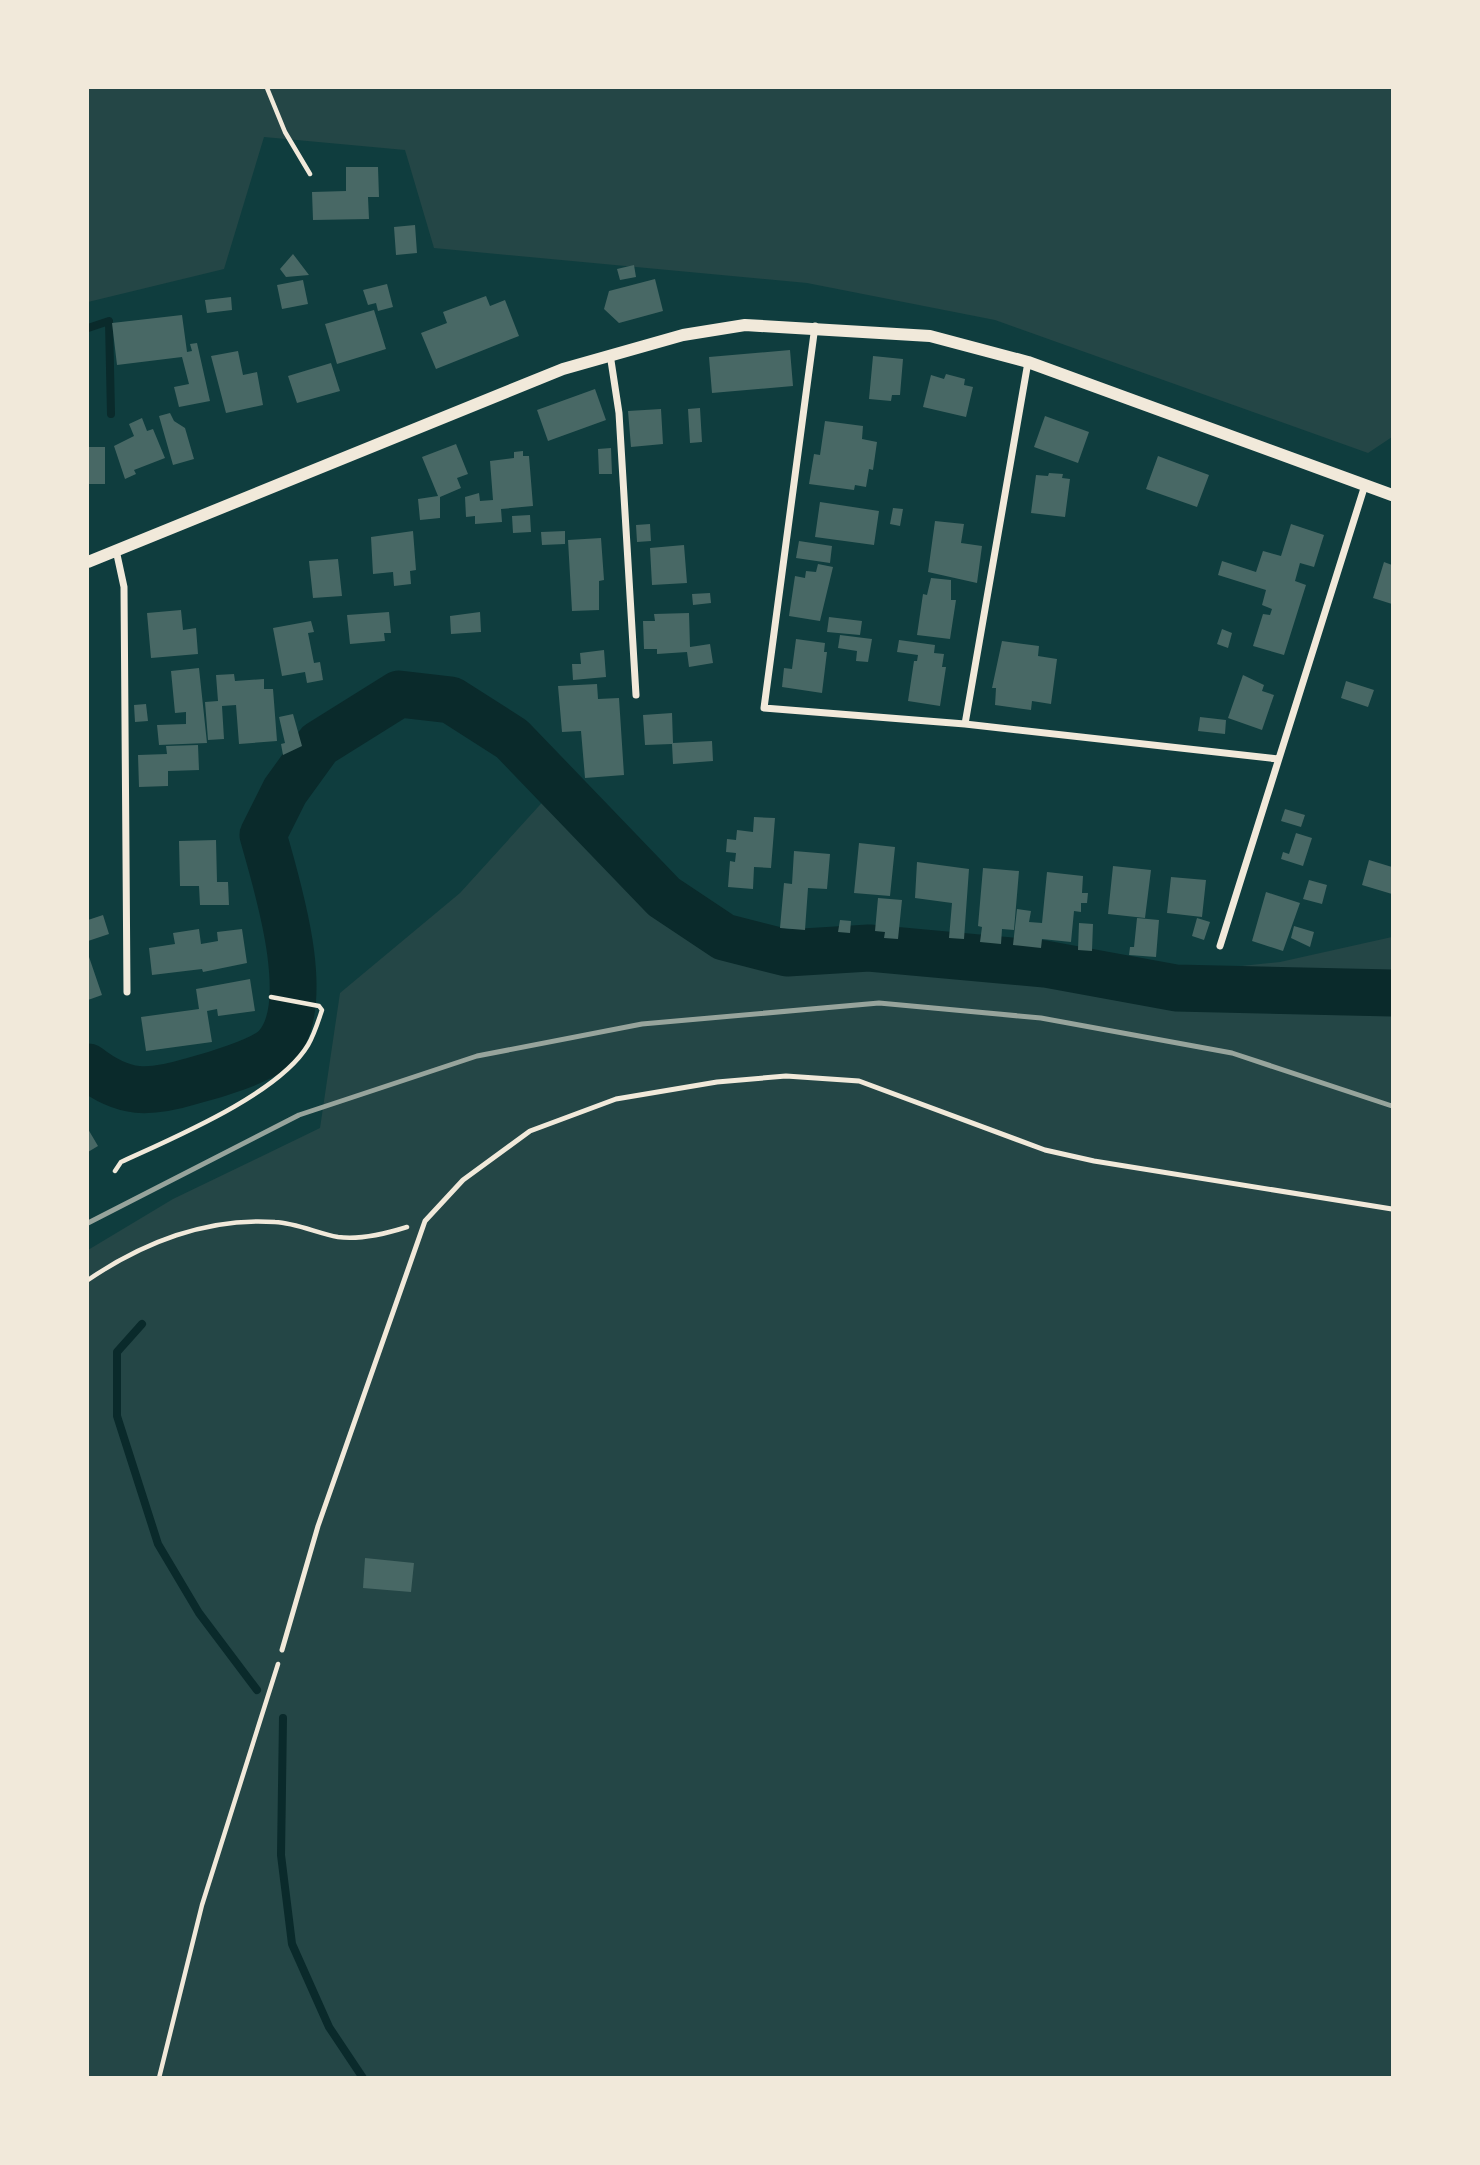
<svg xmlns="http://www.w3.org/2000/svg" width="1480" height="2165" font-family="'Exo 2',sans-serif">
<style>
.green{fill:#244646}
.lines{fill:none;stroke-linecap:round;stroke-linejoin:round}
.stream{stroke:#0a2a2b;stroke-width:8}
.river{stroke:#0a2a2b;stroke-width:47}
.building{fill:#486865}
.path{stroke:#f1e9da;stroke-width:4.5}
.service{stroke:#f1e9da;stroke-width:5}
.minor{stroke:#f1e9da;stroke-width:7}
.tertiary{stroke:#f1e9da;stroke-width:12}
.rail{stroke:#97a49c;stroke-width:5}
</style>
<rect width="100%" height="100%" fill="#0f3d3e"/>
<path class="green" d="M88,88H1392V437L1368,453L995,320L807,283L434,248L405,150L264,137L224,269L88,302Z
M568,774L703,912L762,936H868L1174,973L1280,962L1392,937V2077L88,2078V1250L173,1199L320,1128L340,993L460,893Z"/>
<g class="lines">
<path class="stream" d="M88,328L109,321L111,414
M142,1324L117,1352V1416L158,1544L199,1613L257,1690
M283,1718L281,1855L292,1944L329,2027L363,2078"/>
<path class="river" d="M88,1067C124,1095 149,1094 192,1081C212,1076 262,1061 276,1047C315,1004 277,885 263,835L285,791L319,744L399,694L451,700L512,739L664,897L724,937L787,953L869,948L1045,964L1176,988L1392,993"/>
</g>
<path class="building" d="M346,167H378L379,197H368L369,219L313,220L312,192L346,191Z
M415,225L417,253L396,255L394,227Z
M293,254L309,275L286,277L280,269Z
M634,265L636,277L620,280L617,269Z
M655,279L663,311L619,323L604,309L609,291Z
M303,280L308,304L282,309L277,285Z
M387,284L393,307L378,311L376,303L368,305L363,290Z
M486,296L490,306L505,300L519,336L436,369L421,333L447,323L443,312Z
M231,297L232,310L207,313L205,300Z
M374,310L386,349L337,364L325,324Z
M182,315L187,352L192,351L190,344L197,343L210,401L179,407L174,387L189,384L182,357L117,365L112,323Z
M790,350L793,386L712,393L709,357Z
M238,351L243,375L257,372L263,405L226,413L211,356Z
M873,356L903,359L900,395H892L891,401L869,399Z
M331,363L340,391L297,403L288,376Z
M946,374L965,379L964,385L973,387L966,417L923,407L931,375L944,379Z
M595,389L606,420L548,441L537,410Z
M700,408L702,442L690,443L688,409Z
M661,409L663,444L631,447L628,411Z
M170,413L174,421L185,428L194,459L173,465L159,416Z
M1045,416L1089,432L1078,463L1034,447Z
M142,418L147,431L153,429L165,458L134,470L136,474L125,479L114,446L134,436L129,424Z
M825,421L863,426L862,439L877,442L873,470L869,469L866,487L855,485L854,490L809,484L814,454L820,455Z
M456,444L468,474L457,478L461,488L440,497V518L420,520L418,499L438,496L422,457Z
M88,447H105V484H88Z
M611,448L612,474H599L598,449Z
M523,451V456H529L533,506L501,509L502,522L475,524V516L466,517L465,497L479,493L480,501L493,500L490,461L514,458V452Z
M1158,456L1209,475L1197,507L1146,489Z
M1049,473L1063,474L1062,478L1070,479L1065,517L1031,513L1036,475L1048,476Z
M820,502L879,511L874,545L815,537Z
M893,508L903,509L900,526L890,524Z
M530,515L531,532L513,533L512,516Z
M935,521L964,524L961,543L982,546L977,583L928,572Z
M650,524L651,541L637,542L636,525Z
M1291,524L1324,535L1314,567L1300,563L1295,581L1306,585L1284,655L1253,646L1263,614L1270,615L1272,609L1262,605L1266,590L1218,575L1222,561L1256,572L1263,551L1281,556Z
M413,531L416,570L410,571L411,584L394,586L393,572L373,574L371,537Z
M565,531V544L542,545L541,532Z
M601,538L604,580L599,581V610L572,611L568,540Z
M799,541L832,546L830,563L796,558Z
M684,545L687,583L652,585L650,548Z
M338,559L342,596L313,598L309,561Z
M1384,562L1392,565V604L1373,598Z
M818,564L833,567L820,621L789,616L795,576L805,578L806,571L816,572Z
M931,578L951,580V600H956L950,639L917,635L923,594L927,595Z
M710,593L711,603L693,605L692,594Z
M181,610L183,630L196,628L198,654L151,658L147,613Z
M389,612L391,633H384L385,641L350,644L347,615Z
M480,612L481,632L451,634L450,616Z
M689,613L690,647L710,644L713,663L689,667L687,652L657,654V649H644L643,621H655L654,614Z
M829,617L862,621L860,635L827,632Z
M311,621L314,632L308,633L314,663L320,662L323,680L307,683L305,672L282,676L273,628Z
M1222,629L1232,633L1228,648L1217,644Z
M840,635L872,639L868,662L856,661L857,651L838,648Z
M796,639L825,643L824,652H827L822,693L782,687L784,668L792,669Z
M899,640L935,645L934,653L944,654L942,667H946L940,706L908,701L914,661H917L918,655L897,652Z
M1002,641L1039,646L1038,656L1057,659L1051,704L1032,701L1031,710L995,705L996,688H992Z
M604,650L606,677L573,680L572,664H581L580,653Z
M199,668L207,743L159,745L157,725L186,724V712L175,713L171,671Z
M234,674L235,681L264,679V689H273L277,741L239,744L236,705L222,706L224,739L208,740L205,702L218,701L216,675Z
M1243,675L1264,685L1262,691L1274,695L1262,730L1228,718Z
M1346,681L1374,690L1368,707L1341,698Z
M597,684L598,699L619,698L624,775L585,778L581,731L562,732L558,686Z
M146,704L148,721L135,722L134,705Z
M672,713L673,743L712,741L713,761L673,764L672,744L645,745L643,715Z
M293,714L302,746L283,755L281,744L285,743L279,717Z
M1200,717L1226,720L1225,734L1198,731Z
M198,745L199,770L168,771V786L139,787L138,755L167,754L166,746Z
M1285,809L1305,815L1301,827L1281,821Z
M754,817L775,818L771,868L754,867L753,889L728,887L730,861L735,862L736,853L726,852L727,839L736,840L737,830L753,832Z
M1296,833L1312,838L1303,866L1281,859L1283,852L1289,854Z
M216,840L217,882H228L229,905H200L199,886H180L179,841Z
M859,843L895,847L890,896L854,893Z
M794,851L830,854L827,889L808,888L805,930L780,928L784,883L792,884Z
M1369,860L1392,867V894L1362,885Z
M917,862L969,869L964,939L949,938L952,903L915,898Z
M1113,866L1151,870L1145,918L1108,914Z
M983,868L1019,871L1014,930L1002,929L1001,944L980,942L982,927L978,926Z
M1047,872L1083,876L1082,893H1088L1087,903H1081V912L1074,911L1071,942L1042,939L1041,948L1013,945L1017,909L1031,911L1029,922L1042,923Z
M1171,877L1206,880L1202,917L1167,913Z
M1309,880L1327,885L1322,904L1303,899Z
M1266,892L1300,903L1283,951L1252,941Z
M878,898L902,900L898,939L884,938L885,932L875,931Z
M103,915L109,934L88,941V920Z
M1137,918L1159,920L1156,957L1129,955L1130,947H1134Z
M1197,918L1210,922L1204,940L1192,936Z
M840,920L851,921L850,933L838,932Z
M1079,923L1093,924L1092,951L1078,950Z
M1294,926L1314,932L1310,947L1291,938Z
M199,929L201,944L218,941L217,932L242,929L247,963L203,972L202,969L152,975L149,948L175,944L173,933Z
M88,954L102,995L88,1000Z
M250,979L255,1011L218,1016L217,1009L207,1011L212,1042L146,1051L141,1017L199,1009L196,989Z
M88,1129L98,1146L88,1152Z
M365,1558L414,1563L411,1592L363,1588Z"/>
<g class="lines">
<path class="path" d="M267,88L285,132L310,174
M115,1171L121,1162C173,1138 279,1094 308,1045C314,1035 318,1022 322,1010L319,1006L271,997
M88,1280C142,1243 207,1217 275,1222C296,1223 317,1233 338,1237C359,1240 388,1233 407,1227
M159,2078L202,1905L278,1664"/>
<path class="service" d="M282,1650L318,1526L425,1221L463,1180L530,1131L616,1099L717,1082L786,1076L859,1081L1045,1150L1094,1161L1392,1209"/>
<path class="minor" d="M815,326L764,708L965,724L1278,759
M610,354L619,413L636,695
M116,550L124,587L127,992
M965,724L1028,362
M1220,946L1365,485"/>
<path class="tertiary" d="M88,562L563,369L683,335L745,325L930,336L1028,362L1392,495"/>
<path class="rail" d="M88,1223L299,1115L477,1056L642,1024L879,1003L1041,1018L1232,1053L1392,1106"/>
</g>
<rect width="1480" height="2165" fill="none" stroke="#f1e9da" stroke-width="178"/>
</svg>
